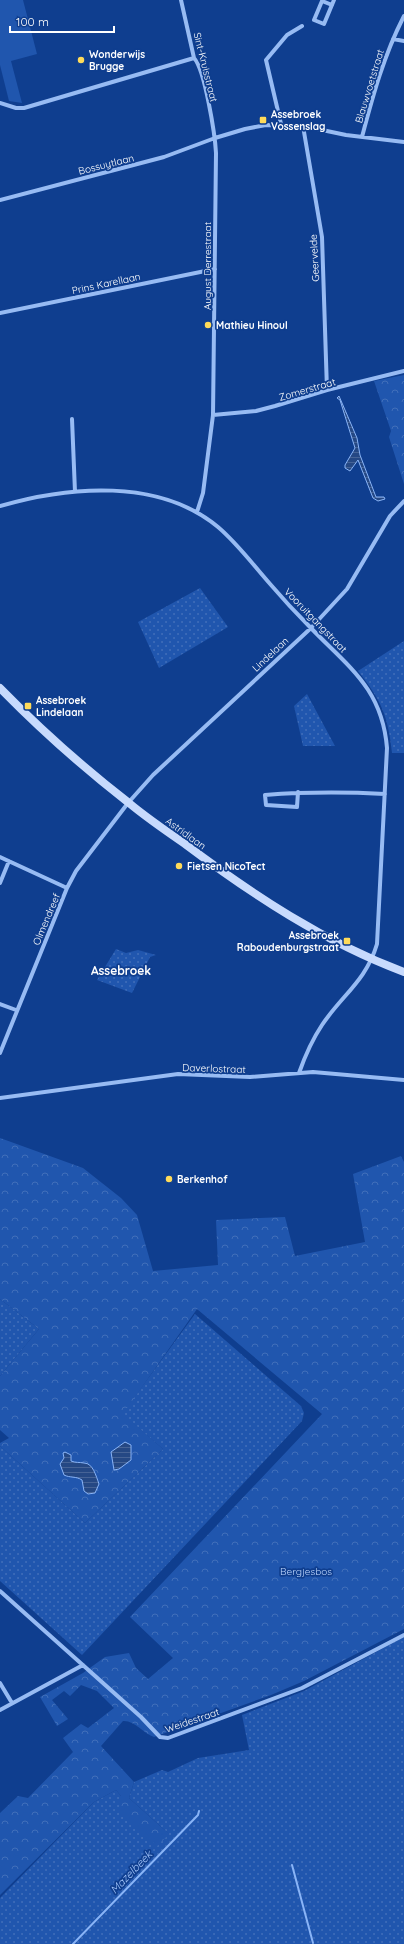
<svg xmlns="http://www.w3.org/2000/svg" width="404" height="1944" font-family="Quicksand,sans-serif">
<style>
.grass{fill:url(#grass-dots)}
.forest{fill:url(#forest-crowns)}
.garden{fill:#2056ae}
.water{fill:url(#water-rules);stroke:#89b4f7}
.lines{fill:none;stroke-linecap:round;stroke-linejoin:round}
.stream{stroke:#89b4f7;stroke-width:2}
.street{stroke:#97bbf3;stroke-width:4}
.secondary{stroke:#c7dafd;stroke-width:8}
.poi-dot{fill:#ffdb5a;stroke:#0f3e8f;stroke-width:1.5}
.labels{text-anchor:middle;stroke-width:3.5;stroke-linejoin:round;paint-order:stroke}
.poi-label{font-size:10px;font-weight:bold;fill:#fff;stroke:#0f3e8f;text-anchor:start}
.street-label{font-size:10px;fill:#fff;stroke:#0f3e8f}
.park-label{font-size:10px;fill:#bfd7fe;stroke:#0f3e8f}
.water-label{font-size:11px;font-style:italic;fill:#a3c5fa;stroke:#0f3e8f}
.quarter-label{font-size:12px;font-weight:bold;fill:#fff;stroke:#0f3e8f}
</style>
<defs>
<pattern id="grass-dots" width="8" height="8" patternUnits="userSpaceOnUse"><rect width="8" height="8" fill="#2056ae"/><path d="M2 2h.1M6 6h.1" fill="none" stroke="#416fba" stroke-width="1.8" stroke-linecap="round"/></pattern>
<pattern id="forest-crowns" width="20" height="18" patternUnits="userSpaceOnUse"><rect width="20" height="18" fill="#2056ae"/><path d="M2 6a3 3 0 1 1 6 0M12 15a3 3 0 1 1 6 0" fill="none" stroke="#416fba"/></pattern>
<pattern id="water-rules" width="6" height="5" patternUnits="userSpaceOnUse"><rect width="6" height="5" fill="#254884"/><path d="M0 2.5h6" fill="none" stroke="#466396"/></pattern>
</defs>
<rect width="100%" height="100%" fill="#0f3e8f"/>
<path class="grass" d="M200,588L228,627L159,668L138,622Z
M404,641V753H392C388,715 381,700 358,671Z
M307,694L335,746H303L294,706Z
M116,949L126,953L138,950L156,955L150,957L132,993L97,980Z
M0,1299L39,1329L0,1376Z
M195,1314L301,1406L304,1413L302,1421L82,1655L0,1581V1446L85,1523L163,1449L122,1414Z
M404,1637V1944H0V1898L94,1802L116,1790L121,1796L169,1834L129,1798L134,1782L162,1770L168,1772L198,1758L249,1750L242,1715L304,1691Z"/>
<path class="forest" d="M404,375V484L389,437L391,431L374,381Z
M0,1138L83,1168L121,1198L137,1215L153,1271L218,1265L216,1220L285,1217L295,1256L365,1242L353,1174L401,1156L404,1162V1629L304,1681L271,1695L154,1737C143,1733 134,1720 123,1721L101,1746L134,1782L129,1798L169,1834L157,1846L119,1811L121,1796L116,1790L94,1802L0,1895V1813L18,1796L28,1798L73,1752L63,1738L81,1724L88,1728L114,1708L97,1691L81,1685L70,1696L64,1691L52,1700L68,1719L57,1726L40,1697L83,1673L105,1657L129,1653L136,1668L148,1679L173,1658L130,1617L322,1414L197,1309L123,1414L163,1449L85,1523L0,1446V1443L9,1438L0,1430V1376L39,1329L0,1299Z"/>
<path class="garden" d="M0,0H23L37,54L11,61L22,103L9,101L0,65Z"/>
<path class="water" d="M339,396L357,438L360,455L376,497H384L385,499L378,501L373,498L358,460L350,471L345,468V465L355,448L340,400L337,398Z
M125,1442L131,1445V1460L119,1469L114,1470L111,1452Z
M65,1452L71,1455V1461C76,1463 79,1462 84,1463C93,1463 96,1476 99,1484L95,1493L88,1494L84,1491L82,1480C76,1476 70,1478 64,1475L60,1464L64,1458L63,1453Z"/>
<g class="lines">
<path class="stream" d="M292,1865L313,1943
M73,1944L198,1815L199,1811"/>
<path class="street" d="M181,0L194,58C205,70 215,135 216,153L213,415L203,493L197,512
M332,5L322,1L314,20L324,24L334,0
M393,39L404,41
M0,103L16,108H24L194,58
M281,124L266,60L287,35L302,26
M303,126L322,237L327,390
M362,137C373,95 384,55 404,16
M0,200L164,157L215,138L245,129L266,125L303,126L346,135L404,142
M0,313L215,269
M213,415L256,411L275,406L327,390L404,371
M72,419L75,492
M0,506C69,486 159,478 218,527C238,544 254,566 271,585C283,599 295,612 308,625C347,666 382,687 387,748L377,944C366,981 342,995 322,1025C312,1040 305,1056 299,1073
M298,792L297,807L266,805L265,795C305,792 345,792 385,794
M0,857L67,888
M0,883L9,861
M0,1004L16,1010
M0,1053L67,888L76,871L128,803L153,775L311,628L347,589L390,516L404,501
M0,1098L178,1074L250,1077L313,1072L404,1080
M0,1591L141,1717L160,1737L168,1738L302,1688L404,1635
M0,1683L12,1703
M0,1710L83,1665"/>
<path class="secondary" d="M0,688C40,729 84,768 129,803C147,818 166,831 185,844C253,895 324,942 404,972"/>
</g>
<g class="poi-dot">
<circle cx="81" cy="60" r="4"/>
<rect x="259" y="116" width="8" height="8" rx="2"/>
<circle cx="208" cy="325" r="4"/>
<rect x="24" y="702" width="8" height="8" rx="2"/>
<circle cx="179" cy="866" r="4"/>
<rect x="343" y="937" width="8" height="8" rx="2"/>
<circle cx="169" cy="1179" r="4"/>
</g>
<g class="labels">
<g class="poi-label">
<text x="89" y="58">Wonderwijs<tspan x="89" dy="12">Brugge</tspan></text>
<text x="271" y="118">Assebroek<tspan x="271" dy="12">Vossenslag</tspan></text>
<text x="216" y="329">Mathieu Hinoul</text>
<text x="36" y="704">Assebroek<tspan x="36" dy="12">Lindelaan</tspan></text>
<text x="187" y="870">Fietsen NicoTect</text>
<text x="339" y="939" text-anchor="end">Assebroek<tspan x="339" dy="12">Raboudenburgstraat</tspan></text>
<text x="177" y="1183">Berkenhof</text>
</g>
<g class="street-label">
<text transform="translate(206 67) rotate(76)" y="4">Sint-Kruisstraat</text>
<text transform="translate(369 86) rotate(-73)" y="4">Blauwvoetstraat</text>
<text transform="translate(106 164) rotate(-14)" y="4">Bossuytlaan</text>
<text transform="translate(314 258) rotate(-93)" y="4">Geervelde</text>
<text transform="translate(207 266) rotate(-90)" y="4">August Derrestraat</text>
<text transform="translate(106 283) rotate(-12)" y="4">Prins Karellaan</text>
<text transform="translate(307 389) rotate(-16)" y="4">Zomerstraat</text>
<text transform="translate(316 620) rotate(46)" y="4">Vooruitgangstraat</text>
<text transform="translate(270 654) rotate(-43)" y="4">Lindelaan</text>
<text transform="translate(186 833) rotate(36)" y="4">Astridlaan</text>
<text transform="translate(46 919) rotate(-67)" y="4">Olmendreef</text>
<text transform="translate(214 1068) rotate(2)" y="4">Daverlostraat</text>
<text transform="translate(192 1720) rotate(-19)" y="4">Weidestraat</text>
</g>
<g class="park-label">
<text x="306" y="1575">Bergjesbos</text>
</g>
<g class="water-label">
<text transform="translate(131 1872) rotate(-46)" y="4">Mazelbeek</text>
</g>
<g class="quarter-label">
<text x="121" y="975">Assebroek</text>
</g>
</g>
<path d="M10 26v6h104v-6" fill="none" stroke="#ffffff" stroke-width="2"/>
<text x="16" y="26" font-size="12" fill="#ffffff" stroke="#0f3e8f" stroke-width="3" paint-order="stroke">100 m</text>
</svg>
